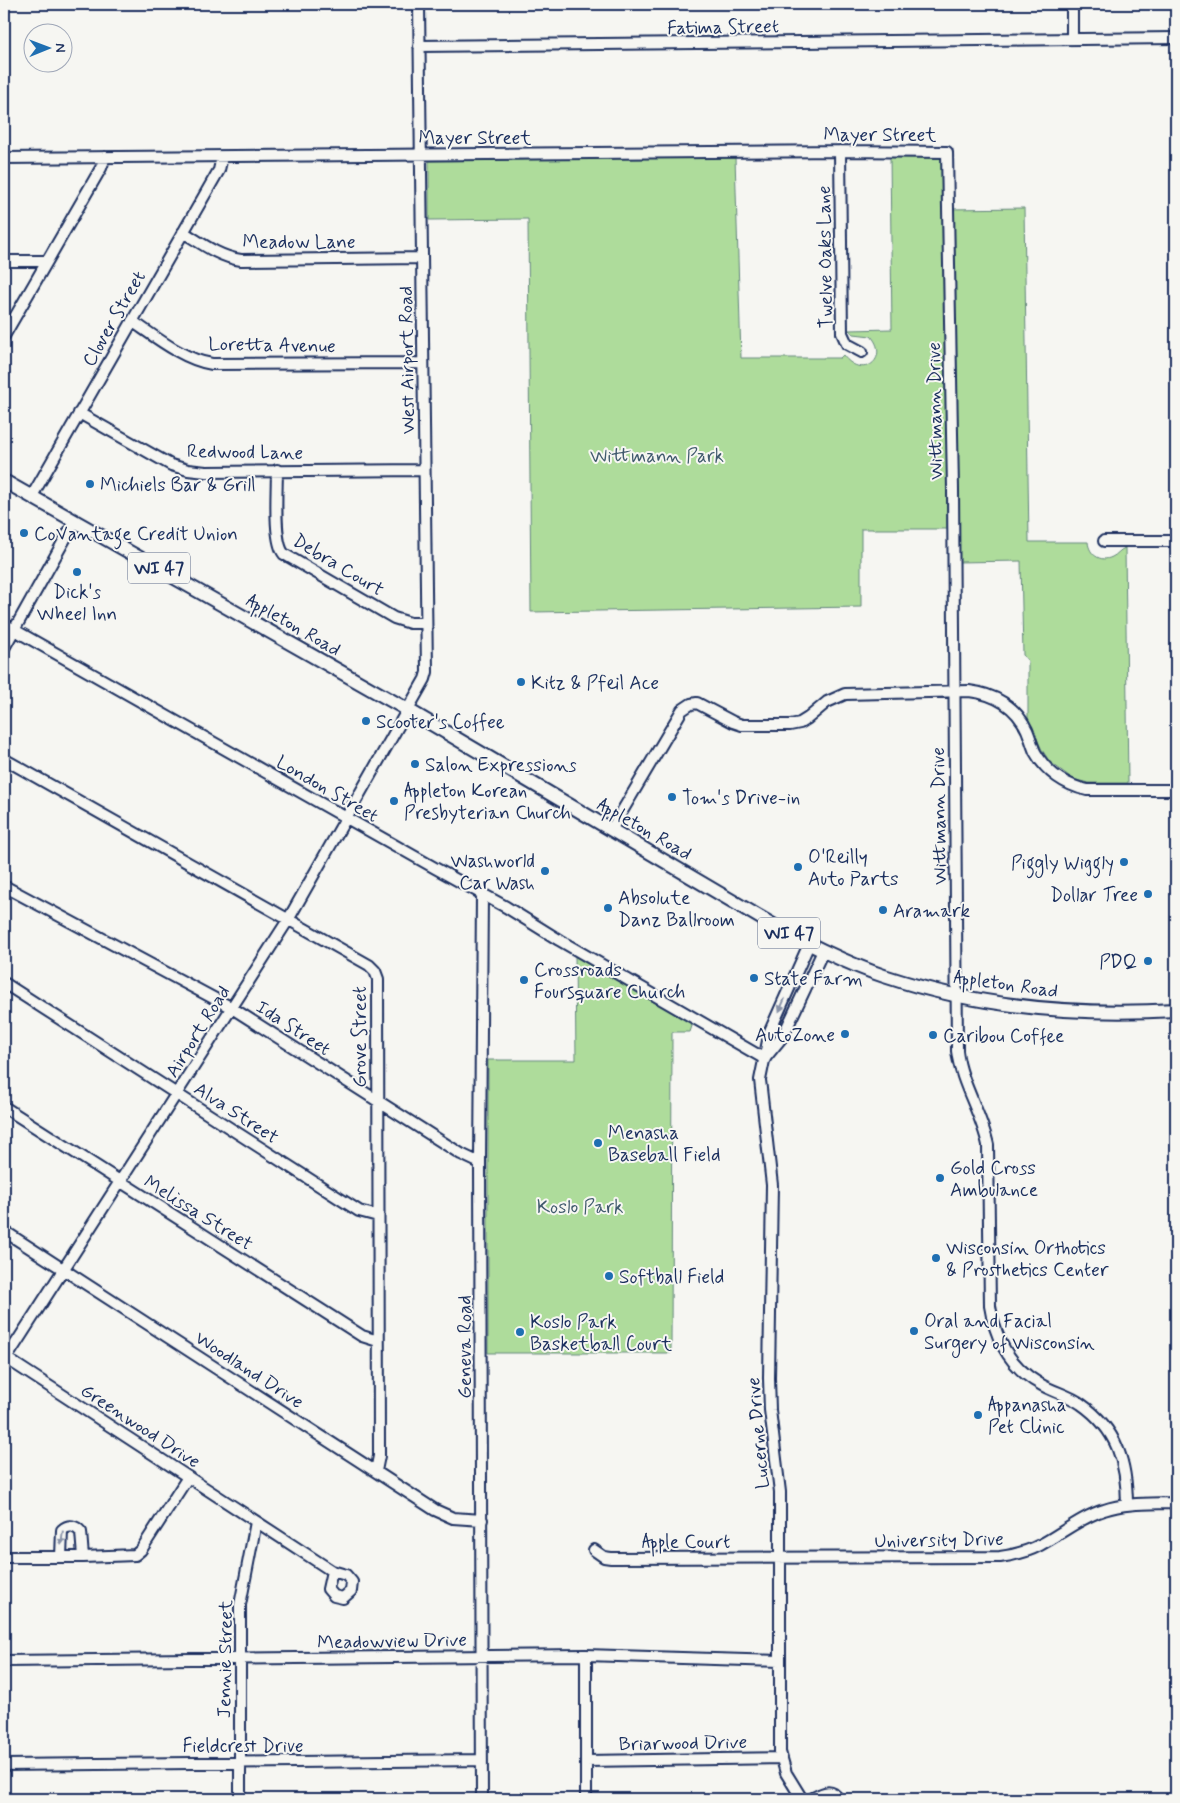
<svg xmlns="http://www.w3.org/2000/svg" width="1180" height="1803" font-family="Mynerve,sans-serif">
<style>
.green{fill:#aedc9b;stroke:#64867c}
.lines{fill:none;stroke-linecap:round;stroke-linejoin:round}
.minor-casing{stroke:#1b2f5e;stroke-width:14}
.major-casing{stroke:#1b2f5e;stroke-width:16}
.minor{stroke:#f6f6f2;stroke-width:10}
.major{stroke:#f6f6f2;stroke-width:12}
.oneway{fill:#8892a8}
.poi-dot{fill:#1f6fb2;stroke:#f6f6f2;stroke-width:2}
.labels{text-anchor:middle;stroke-width:4;stroke-linejoin:round;paint-order:stroke}
.shield{fill:#f6f6f2;stroke:#5d6b8a;stroke-width:1}
.shield-label{font-size:18px;font-weight:bold;fill:#1b2f5e}
.street-label{font-size:19px;fill:#1b2f5e;stroke:#f6f6f2}
.park-label{font-size:19px;fill:#405a6d;stroke:#f6f6f2}
.poi-label{font-size:19px;fill:#1b2f5e;stroke:#f6f6f2;text-anchor:start}
</style>
<rect width="100%" height="100%" fill="#f6f6f2"/>
<filter id="ink" filterUnits="userSpaceOnUse"><feTurbulence type="fractalNoise" baseFrequency=".02" numOctaves="2"/><feDisplacementMap in="SourceGraphic" scale="10" xChannelSelector="R" yChannelSelector="G"/><feConvolveMatrix kernelMatrix="1 2 1 2 8 2 1 2 1" color-interpolation-filters="sRGB"/></filter>
<g filter="url(#ink)">
<path class="green" d="M890,155L941,156L943,160L951,209L1024,208L1029,542H1088C1089,554 1100,563 1112,557C1117,555 1119,550 1125,548L1128,783H1088L1073,779L1050,762L1042,750L1028,719V661L1023,655L1021,561L957,562L947,385V529H861V607L531,612L528,219L429,220V161L735,157L741,358H840L843,355C862,381 891,359 871,336L854,334L849,330L892,329Z
M575,954L693,1023L690,1032H672L671,1353H488V1060H576Z"/>
<g class="lines">
<g class="minor-casing">
<path id="minor" d="M1072,4V39
M419,46L1176,38
M840,151L842,333L847,344L862,352
M4,158L840,151L947,152L953,489L957,1051C961,1084 981,1112 988,1145L990,1306C995,1338 1010,1367 1040,1384C1053,1392 1069,1395 1081,1404C1117,1429 1127,1463 1127,1505
M183,232C201,243 219,257 241,260L422,258
M4,261H46
M132,321C154,336 184,360 212,364L423,363
M4,336L101,168L105,157
M79,413L171,465L188,470L206,472L424,470
M277,470C277,489 273,542 284,554L394,618L410,623H426
M32,496L219,170L222,157
M1104,541H1176
M4,624L435,868L506,907L559,940L765,1059
M4,648L75,521
M4,759L369,965L375,971L378,979L379,1456L376,1471
M611,830L682,710L691,704L697,703L733,722L742,725H790L800,723L808,718L827,702L845,694L969,691C994,694 1016,706 1027,730C1030,737 1032,745 1035,752C1046,772 1065,785 1087,790H1176
M4,886L232,1008L461,1154L480,1163
M482,894L480,1163L482,1799
M4,983L359,1211L378,1216
M765,1058L783,1036L823,951
M4,1107L362,1336L378,1341
M4,1231L435,1510L453,1518L482,1520
M6,1358L332,1571
M4,1362L288,920L425,679L427,672L419,4
M594,1550L604,1557L611,1558L1000,1557C1014,1555 1027,1552 1040,1545C1061,1534 1081,1517 1104,1510C1127,1502 1152,1504 1176,1503
M4,1557H83L135,1555L141,1550L188,1477
M61,1557L62,1530C69,1524 76,1526 81,1532L83,1557
M332,1571L346,1575L352,1582L351,1591L343,1598L334,1596L328,1589Z
M586,1655V1799
M4,1661L586,1655L780,1661
M586,1761L781,1758
M4,1765L482,1760
M240,1799V1605L256,1522
M802,1799L786,1773L780,1752V1492L770,1410L769,1378L772,1185L760,1080L770,1031L809,944
M811,1799C821,1794 831,1787 838,1799"/>
</g>
<g class="major-casing">
<path id="major" d="M4,481L408,710L773,925C809,944 845,963 884,976C978,1007 1077,1016 1176,1010"/>
</g>
<use href="#minor" class="minor"/>
<use href="#major" class="major"/>
</g>
<defs><path id="oneway-solid" d="M-6-.8H1V-3.2L6.5 0L1 3.2V.8H-6Z" transform="scale(1.25)"/></defs>
<g class="oneway">
<use href="#oneway-solid" transform="translate(782 1005) rotate(114)"/>
<use href="#oneway-solid" transform="translate(62 1538) rotate(97)"/>
</g>
</g>
<g class="poi-dot">
<circle cx="90" cy="484" r="5"/>
<circle cx="24" cy="533" r="5"/>
<circle cx="77" cy="572" r="5"/>
<circle cx="521" cy="682" r="5"/>
<circle cx="366" cy="721" r="5"/>
<circle cx="415" cy="764" r="5"/>
<circle cx="672" cy="797" r="5"/>
<circle cx="394" cy="801" r="5"/>
<circle cx="1124" cy="862" r="5"/>
<circle cx="798" cy="867" r="5"/>
<circle cx="545" cy="871" r="5"/>
<circle cx="1148" cy="894" r="5"/>
<circle cx="608" cy="908" r="5"/>
<circle cx="883" cy="910" r="5"/>
<circle cx="1148" cy="961" r="5"/>
<circle cx="754" cy="978" r="5"/>
<circle cx="524" cy="980" r="5"/>
<circle cx="845" cy="1034" r="5"/>
<circle cx="933" cy="1035" r="5"/>
<circle cx="598" cy="1143" r="5"/>
<circle cx="940" cy="1178" r="5"/>
<circle cx="936" cy="1258" r="5"/>
<circle cx="609" cy="1276" r="5"/>
<circle cx="914" cy="1331" r="5"/>
<circle cx="520" cy="1332" r="5"/>
<circle cx="978" cy="1415" r="5"/>
</g>
<g class="labels">
<g class="shield">
<rect x="128" y="552.5" width="62" height="31" rx="4"/>
<rect x="758" y="917.5" width="62" height="31" rx="4"/>
</g>
<g class="shield-label">
<text x="159" y="574">WI 47</text>
<text x="789" y="939">WI 47</text>
</g>
<g class="street-label">
<text transform="translate(723 26) rotate(-1)" y="7">Fatima Street</text>
<text x="880" y="141">Mayer Street</text>
<text x="475" y="144">Mayer Street</text>
<text x="299" y="248">Meadow Lane</text>
<text transform="translate(824 257) rotate(-91)" y="7">Twelve Oaks Lane</text>
<text transform="translate(113 318) rotate(-60)" y="7">Clover Street</text>
<text transform="translate(272 344) rotate(1)" y="7">Loretta Avenue</text>
<text transform="translate(406 360) rotate(-91)" y="7">West Airport Road</text>
<text transform="translate(934 411) rotate(-91)" y="7">Wittmann Drive</text>
<text transform="translate(245 451) rotate(1)" y="7">Redwood Lane</text>
<text transform="translate(339 564) rotate(31)" y="7">Debra Court</text>
<text transform="translate(294 624) rotate(30)" y="7">Appleton Road</text>
<text transform="translate(328 788) rotate(30)" y="7">London Street</text>
<text transform="translate(938 816) rotate(-91)" y="7">Wittmann Drive</text>
<text transform="translate(645 828) rotate(30)" y="7">Appleton Road</text>
<text transform="translate(1006 983) rotate(8)" y="7">Appleton Road</text>
<text transform="translate(294 1027) rotate(33)" y="7">Ida Street</text>
<text transform="translate(197 1031) rotate(-58)" y="7">Airport Road</text>
<text transform="translate(359 1037) rotate(-90)" y="7">Grove Street</text>
<text transform="translate(237 1112) rotate(33)" y="7">Alva Street</text>
<text transform="translate(199 1212) rotate(32)" y="7">Melissa Street</text>
<text transform="translate(464 1347) rotate(-90)" y="7">Geneva Road</text>
<text transform="translate(250 1369) rotate(33)" y="7">Woodland Drive</text>
<text transform="translate(141 1425) rotate(33)" y="7">Greenwood Drive</text>
<text transform="translate(757 1433) rotate(-95)" y="7">Lucerne Drive</text>
<text transform="translate(939 1539) rotate(-1)" y="7">University Drive</text>
<text x="686" y="1548">Apple Court</text>
<text transform="translate(392 1640) rotate(-1)" y="7">Meadowview Drive</text>
<text transform="translate(224 1659) rotate(-89)" y="7">Jennie Street</text>
<text transform="translate(683 1742) rotate(-1)" y="7">Briarwood Drive</text>
<text x="243" y="1752">Fieldcrest Drive</text>
</g>
<g class="park-label">
<text x="657" y="462">Wittmann Park</text>
<text x="580" y="1213">Koslo Park</text>
</g>
<g class="poi-label">
<text x="100" y="491">Michiels Bar &amp; Grill</text>
<text x="34" y="540">CoVantage Credit Union</text>
<text x="77" y="598" text-anchor="middle">Dick's<tspan x="77" dy="22">Wheel Inn</tspan></text>
<text x="531" y="689">Kitz &amp; Pfeil Ace</text>
<text x="376" y="728">Scooter's Coffee</text>
<text x="425" y="771">Salon Expressions</text>
<text x="404" y="797">Appleton Korean<tspan x="404" dy="22">Presbyterian Church</tspan></text>
<text x="682" y="804">Tom's Drive-in</text>
<text x="808" y="863">O'Reilly<tspan x="808" dy="22">Auto Parts</tspan></text>
<text x="535" y="867" text-anchor="end">Washworld<tspan x="535" dy="22">Car Wash</tspan></text>
<text x="1114" y="869" text-anchor="end">Piggly Wiggly</text>
<text x="1138" y="901" text-anchor="end">Dollar Tree</text>
<text x="618" y="904">Absolute<tspan x="618" dy="22">Danz Ballroom</tspan></text>
<text x="893" y="917">Aramark</text>
<text x="1138" y="968" text-anchor="end">PDQ</text>
<text x="534" y="976">Crossroads<tspan x="534" dy="22">Foursquare Church</tspan></text>
<text x="764" y="985">State Farm</text>
<text x="835" y="1041" text-anchor="end">AutoZone</text>
<text x="943" y="1042">Caribou Coffee</text>
<text x="608" y="1139">Menasha<tspan x="608" dy="22">Baseball Field</tspan></text>
<text x="950" y="1174">Gold Cross<tspan x="950" dy="22">Ambulance</tspan></text>
<text x="946" y="1254">Wisconsin Orthotics<tspan x="946" dy="22">&amp; Prosthetics Center</tspan></text>
<text x="619" y="1283">Softball Field</text>
<text x="924" y="1327">Oral and Facial<tspan x="924" dy="22">Surgery of Wisconsin</tspan></text>
<text x="530" y="1328">Koslo Park<tspan x="530" dy="22">Basketball Court</tspan></text>
<text x="988" y="1411">Appanasha<tspan x="988" dy="22">Pet Clinic</tspan></text>
</g>
</g>
<rect width="1180" height="1803" fill="none" stroke="#f6f6f2" stroke-width="20"/>
<rect x="10" y="10" width="1160" height="1783" fill="none" stroke="#1b2f5e" stroke-width="2" filter="url(#ink)"/>
<g transform="translate(48 48) rotate(89)"><circle r="24" fill="#f6f6f2" stroke="#9ea6b7"/>
<path d="M0-4L9 19L0 12L-9 19Z" fill="#1f6fb2"/>
<text y="-8" font-size="14" font-weight="bold" text-anchor="middle" fill="#1b2f5e">N</text>
</g>
</svg>
